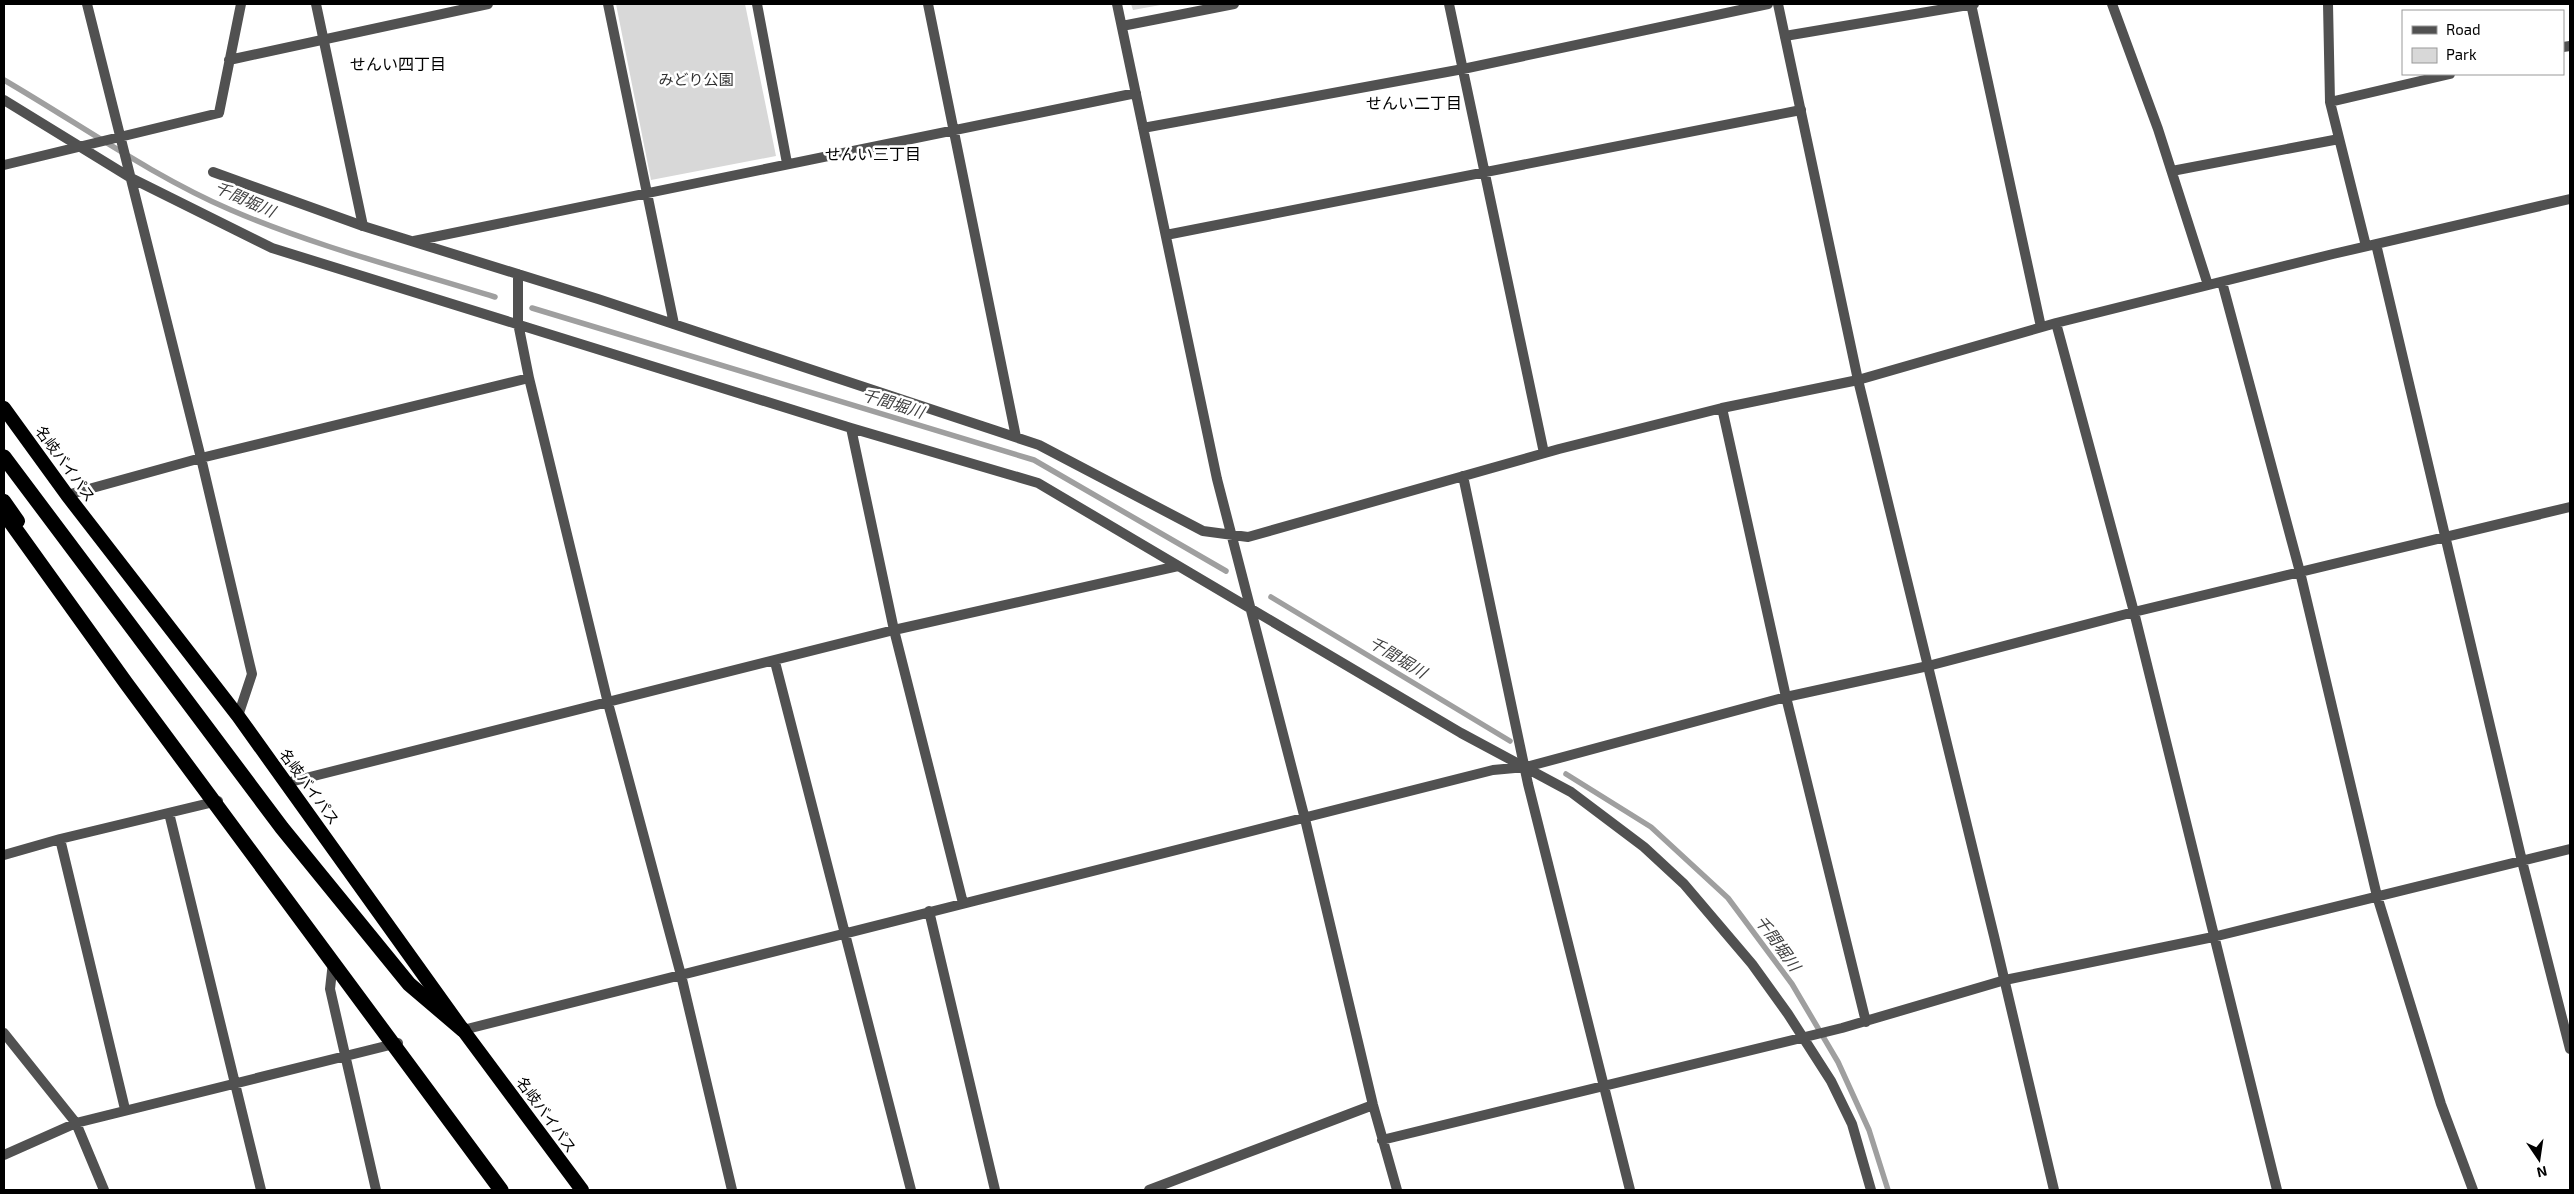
<svg xmlns="http://www.w3.org/2000/svg" width="2574" height="1194" font-family="'Exo 2','Noto Sans JP',sans-serif">
<style>
.green{fill:#d8d8d8}
.lines{fill:none;stroke-linecap:round;stroke-linejoin:round}
.stream{stroke:#9f9f9f;stroke-width:5.5}
.minor{stroke:#515151;stroke-width:10}
.tertiary{stroke:#515151;stroke-width:10}
.trunk{stroke:#000;stroke-width:14}
.motorway{stroke:#000;stroke-width:15}
.labels{text-anchor:middle;stroke-width:5;stroke-linejoin:round;paint-order:stroke}
.park-label{font-size:15px;fill:#2f2f2f;stroke:#fff}
.street-label{font-size:15px;fill:#000;stroke:#fff}
.neighbourhood-label{font-size:16px;fill:#000;stroke:#fff}
.water-label{font-size:16px;font-style:italic;fill:#404040;stroke:#fff}
</style>
<rect width="100%" height="100%" fill="#fff"/>
<path class="green" d="M616,4H745L776,156L651,180Z
M1131,4H1166L1133,10Z"/>
<g class="lines">
<path class="stream" d="M4,80C78,123 152,176 231,210C314,246 408,270 495,297
M532,308L1034,460L1226,571
M1271,597L1510,741
M1566,774L1651,827L1728,898L1792,984L1838,1062L1869,1130L1888,1190"/>
<path class="minor" d="M87,4L201,458L252,674L238,716
M608,4L674,324
M757,4L787,163
M928,4L1016,437
M1117,4L1217,479L1305,819L1373,1105L1397,1190
M1449,4L1544,453
M1971,4L2041,327
M2112,4L2158,129L2208,285
M2328,4L2330,102L2366,246
M1122,26L1234,4
M1785,36L1974,4
M2563,47L2570,46
M229,60L488,4
M4,100L131,178L272,248L851,428L1038,483L1461,733L1571,792L1644,847L1684,884L1752,964L1788,1014L1831,1081L1852,1124L1871,1190
M2330,102L2450,74
M1143,128L1463,69L1768,4
M4,165L219,113L241,4
M2172,171L2339,139
M213,172L363,226L598,299L1039,445L1203,531L1248,537L1559,449L1722,408L1858,380L2056,323L2333,254L2570,199
M1166,235L1801,110
M414,241L1136,93
M2376,244L2522,861L2570,1049
M518,274V323L529,378L608,703L681,975L732,1190
M2222,282L2300,572L2377,896L2441,1104L2473,1190
M2056,323L2134,612L2277,1190
M1722,408L1786,697L1866,1022
M851,428L894,630L963,903
M1463,476L1528,784L1630,1190
M67,495L201,458L529,378
M775,662L911,1190
M286,783L894,630L1178,566
M169,813L261,1190
M60,839L125,1109
M4,855L60,839L218,801
M929,911L995,1190
M333,962L330,989L376,1190
M463,1030L1493,770L1526,767L1786,697L1928,666L2134,612L2570,507
M4,1033L76,1123L104,1190
M1382,1140L1842,1028L2005,980L2213,937L2570,849
M4,1155L76,1123L398,1043
M1149,1190L1373,1105"/>
<path class="tertiary" d="M316,4L363,226
M1778,4L1858,380L1994,936L2054,1190"/>
<path class="trunk" d="M4,408L67,495L238,716L463,1030L582,1190
M4,501L18,521"/>
<path class="motorway" d="M4,457L282,828L409,984L463,1030
M4,513L126,683L501,1190"/>
</g>
<g class="labels">
<g class="park-label">
<text x="696" y="85">みどり公園</text>
</g>
<g class="street-label">
<text transform="translate(65 464) rotate(54)" y="5">名岐バイパス</text>
<text transform="translate(309 787) rotate(54)" y="5">名岐バイパス</text>
<text transform="translate(546 1115) rotate(54)" y="5">名岐バイパス</text>
</g>
<g class="neighbourhood-label">
<text x="398" y="70">せんい四丁目</text>
<text x="1414" y="109">せんい二丁目</text>
<text x="873" y="160">せんい三丁目</text>
</g>
<g class="water-label">
<text transform="translate(245 199) rotate(24)" y="6">千間堀川</text>
<text transform="translate(893 403) rotate(17)" y="6">千間堀川</text>
<text transform="translate(1398 657) rotate(31)" y="6">千間堀川</text>
<text transform="translate(1778 943) rotate(54)" y="6">千間堀川</text>
</g>
</g>
<rect width="2574" height="1194" fill="none" stroke="#000000" stroke-width="10"/>
<rect x="2402" y="10" width="162" height="65" fill="#ffffff" stroke="#999999"/>
<rect x="2412" y="26" width="25" height="8" fill="#515151" stroke="#999999"/>
<text x="2446" y="35" font-size="15" fill="#000000">Road</text>
<rect x="2412" y="48" width="25" height="15" fill="#d8d8d8" stroke="#999999"/>
<text x="2446" y="60" font-size="15" fill="#000000">Park</text>
<g transform="translate(2539 1159) rotate(167)" stroke="#ffffff" stroke-width="4" paint-order="stroke">
<path d="M0-4L9 19L0 12L-9 19Z" fill="#000000"/>
<text y="-8" font-size="14" font-weight="bold" text-anchor="middle" fill="#000000">N</text>
</g>
</svg>
